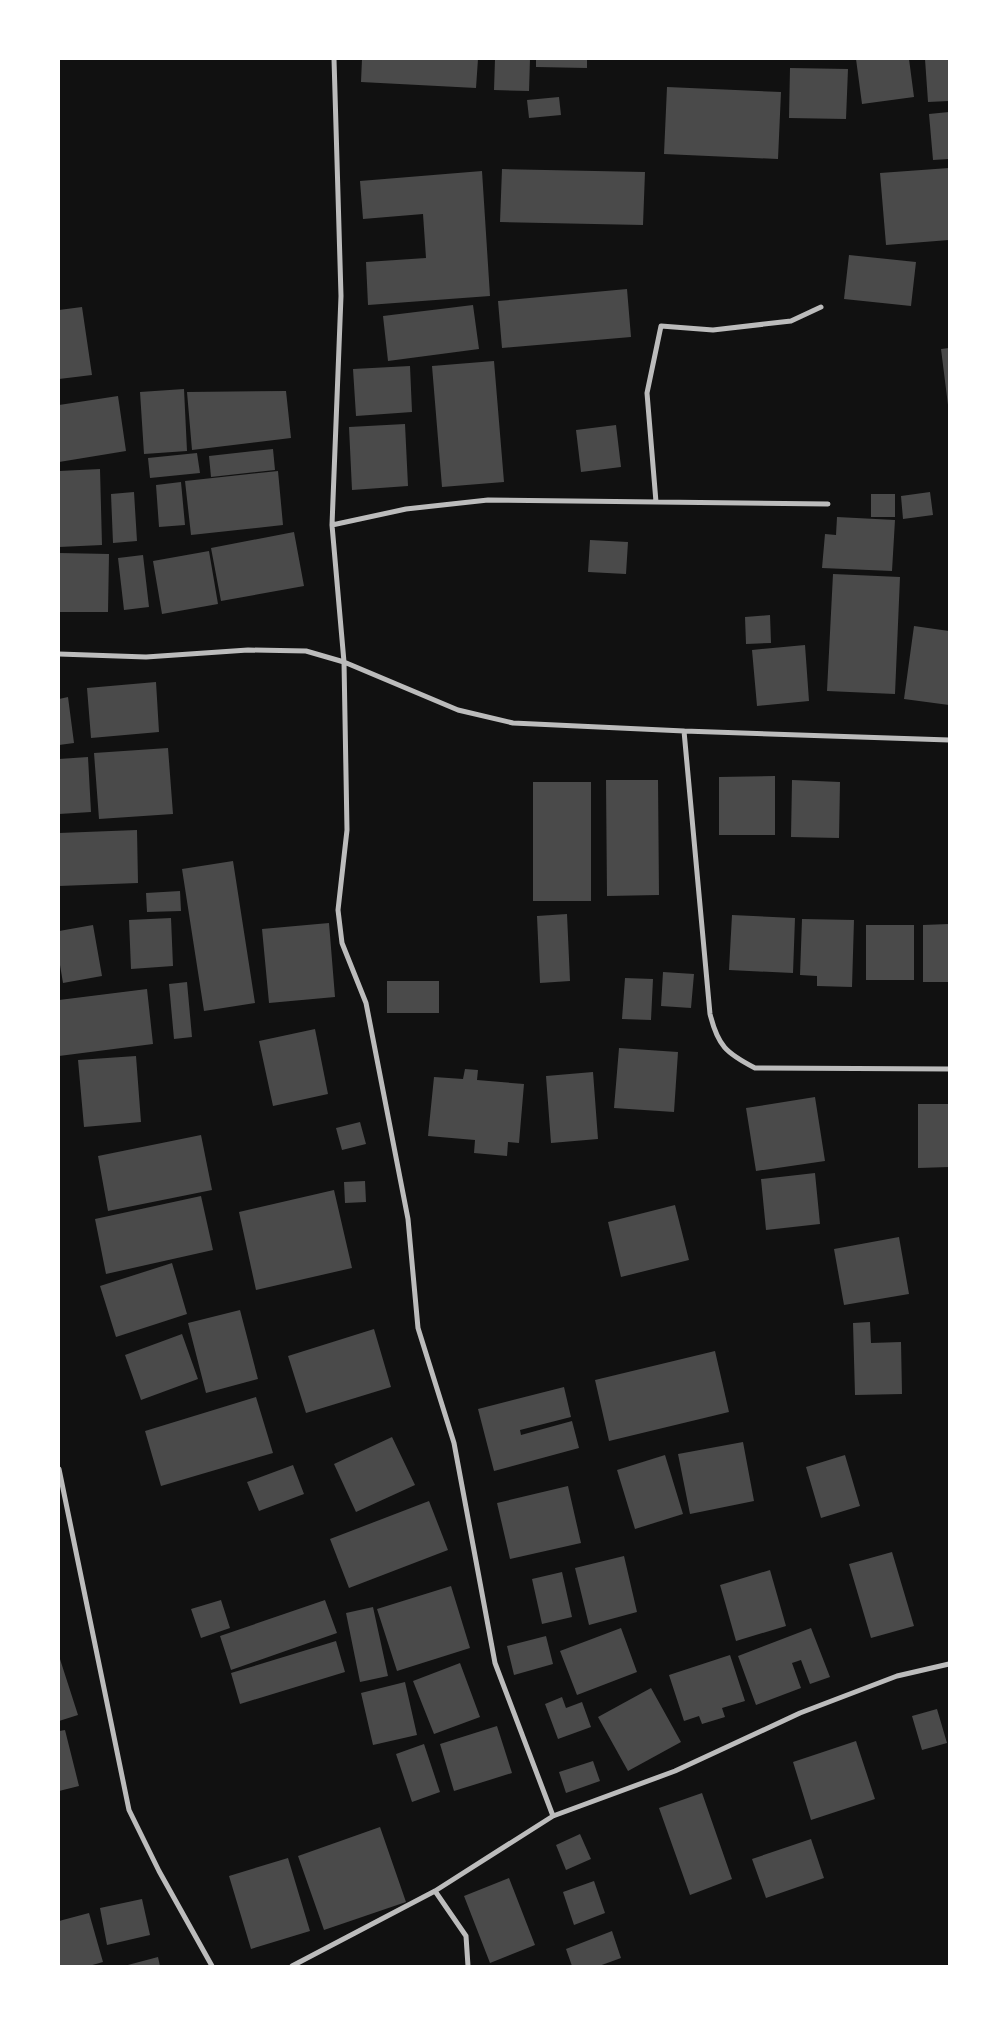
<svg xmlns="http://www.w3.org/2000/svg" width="1008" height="2025" font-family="'Public Sans',sans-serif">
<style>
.building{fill:#4a4a4a}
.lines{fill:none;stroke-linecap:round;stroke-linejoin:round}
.minor{stroke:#bcbcbc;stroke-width:5}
</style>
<rect width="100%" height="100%" fill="#111"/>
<path class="building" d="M362,59H478L476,88L361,82Z
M495,59H530L529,91L494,90Z
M536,59H587V68L536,67Z
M856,59H909L914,97L862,104Z
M925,59H949V101L928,102Z
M790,68L848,69L846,119L789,118Z
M667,87L781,92L778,159L664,154Z
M559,97L561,115L529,118L527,100Z
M949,112V159L933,160L929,114Z
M949,168V240L886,245L880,173Z
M502,169L645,172L643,225L500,222Z
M482,171L490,296L368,305L366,262L426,258L423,214L363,219L360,181Z
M849,255L916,262L911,306L844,299Z
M627,289L631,337L502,348L498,301Z
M473,305L479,349L388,361L383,316Z
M82,307L92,375L59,379V310Z
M949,348V405H948L941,349Z
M494,361L504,482L442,487L432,366Z
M410,366L412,412L356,416L353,369Z
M184,389L187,451L144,454L140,392Z
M286,391L291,438L192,450L187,392Z
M118,396L126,451L59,462V405Z
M405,424L408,486L352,490L349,427Z
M616,425L621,467L581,472L576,430Z
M273,449L275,470L211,477L209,456Z
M197,453L200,473L150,478L148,458Z
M100,469L102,545L59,547V471Z
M278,471L283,525L191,535L185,481Z
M181,482L185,525L159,527L156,485Z
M134,492L137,541L113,543L111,494Z
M930,492L933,515L903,519L901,496Z
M871,494H895V517H871Z
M837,517L895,520L892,571L822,568L825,534L836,535Z
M294,532L304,586L221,601L211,548Z
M590,540L628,542L626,574L588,572Z
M209,551L218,604L162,614L153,561Z
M59,553L109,554L108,612H59Z
M143,555L149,607L124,610L118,558Z
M833,574L900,577L895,694L827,691Z
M770,615L771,643L746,644L745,617Z
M914,626L949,631V705L904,699Z
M805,645L809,701L757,706L752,650Z
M156,682L159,732L91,738L87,688Z
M68,697L74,743L59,745V699Z
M168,748L173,814L99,819L94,753Z
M88,757L91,812L59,814V759Z
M775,776V835H719V777Z
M606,780H658L659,895L607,896Z
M792,780L840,782L839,838L791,837Z
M533,782H591V901H533Z
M137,830L138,883L59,886V833Z
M233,861L255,1003L204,1011L182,869Z
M180,891L181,911L147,912L146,893Z
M567,914L570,981L540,983L537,916Z
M732,915L795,918L793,973L729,970Z
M171,918L173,966L131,969L129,920Z
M802,919L854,920L852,987L817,986V976L800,975Z
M329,923L335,997L269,1003L262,929Z
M949,924V982H923V925Z
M93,925L102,976L63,983L59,959V931Z
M866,925H914V980H866Z
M663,972L694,974L691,1008L661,1006Z
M625,978L653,979L651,1020L622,1019Z
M387,981H439V1013H387Z
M187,982L192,1037L174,1039L169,984Z
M147,989L153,1044L59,1056V1000Z
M315,1029L328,1094L273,1106L259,1041Z
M619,1048L678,1052L674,1112L614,1108Z
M136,1056L141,1122L84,1127L78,1060Z
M465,1069L478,1070L477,1080L524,1084L519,1143L508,1142L507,1156L474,1153L475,1140L428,1136L434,1077L463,1079Z
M593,1072L598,1139L551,1143L546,1076Z
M815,1097L825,1161L756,1171L746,1108Z
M918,1104H949V1167L918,1168Z
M360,1122L366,1144L342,1150L336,1128Z
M201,1135L212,1190L108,1211L98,1156Z
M815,1173L820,1224L766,1230L761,1179Z
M365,1181L366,1202L345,1203L344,1182Z
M334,1190L352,1268L256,1290L239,1212Z
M201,1196L213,1250L106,1274L95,1219Z
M675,1205L689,1260L621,1277L608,1222Z
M899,1237L909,1294L844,1305L834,1249Z
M172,1263L187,1314L116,1337L100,1286Z
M240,1310L258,1379L206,1393L188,1323Z
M870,1322L871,1343L901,1342L902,1394L855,1395L853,1323Z
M374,1329L391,1387L306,1413L288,1356Z
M182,1334L198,1379L141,1400L125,1355Z
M715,1351L729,1412L609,1441L595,1380Z
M564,1387L571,1417L520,1430L521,1435L572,1421L579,1448L494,1471L478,1409Z
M256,1397L273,1453L161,1486L145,1431Z
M392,1437L415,1485L356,1512L334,1464Z
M743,1442L754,1501L690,1514L678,1454Z
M665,1455L683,1514L635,1529L617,1470Z
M845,1455L860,1506L821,1518L806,1467Z
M293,1465L304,1494L259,1511L247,1482Z
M568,1486L581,1543L510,1559L497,1503Z
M429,1501L448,1550L349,1588L330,1539Z
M892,1552L914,1626L871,1638L849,1564Z
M624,1556L637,1612L589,1625L575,1568Z
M770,1570L786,1626L736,1641L720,1585Z
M562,1572L572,1617L542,1624L532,1579Z
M451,1586L470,1648L397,1671L377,1609Z
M221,1600L230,1628L201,1638L191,1609Z
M325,1600L337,1633L231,1670L220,1636Z
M373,1607L388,1676L360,1682L346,1613Z
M621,1628L637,1672L577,1695L560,1651Z
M811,1628L830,1677L810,1684L801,1660L792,1663L801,1688L756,1705L738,1656Z
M546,1636L553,1664L514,1675L507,1646Z
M336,1641L345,1672L240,1704L231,1673Z
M730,1655L745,1701L722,1708L725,1717L702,1724L699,1716L684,1721L669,1675Z
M59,1656L78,1715L59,1721Z
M460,1663L480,1717L434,1734L413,1681Z
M405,1682L417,1735L373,1745L361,1693Z
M651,1688L681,1742L628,1771L598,1717Z
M562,1697L566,1708L582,1702L591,1727L558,1739L545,1704Z
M937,1709L947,1743L922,1750L912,1716Z
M497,1726L512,1773L454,1791L440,1744Z
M65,1730L79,1786L59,1791V1731Z
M856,1741L875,1799L811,1820L793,1762Z
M424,1744L440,1792L412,1802L396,1754Z
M593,1761L600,1781L566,1793L559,1772Z
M702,1793L732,1879L690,1895L659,1808Z
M380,1827L406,1902L324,1930L298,1856Z
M580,1834L591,1859L566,1870L556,1845Z
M811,1839L824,1878L766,1898L752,1859Z
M288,1858L310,1931L251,1949L229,1876Z
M509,1878L535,1945L490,1963L464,1896Z
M594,1881L605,1913L574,1925L563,1892Z
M142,1899L150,1935L107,1945L100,1908Z
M89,1913L103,1962L89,1966H59V1921Z
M612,1931L621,1958L599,1966H572L566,1949Z
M158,1957L160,1966H124Z"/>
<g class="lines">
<path class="minor" d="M334,59L341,296L332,525L344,662L347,830L338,910L342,943L366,1003L408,1219L418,1328L454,1443L495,1663L553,1816
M656,502L647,393L661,326L713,330L791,321L821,307
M332,525L406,509L488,500L828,504
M59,654L146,657L248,650L306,651L344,662L458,710L513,723L684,731L949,740
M684,731L710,1014C718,1046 726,1053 755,1068L949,1069
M59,1469L129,1810L159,1871L212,1966
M435,1891L466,1936L468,1966
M292,1966L435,1891L553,1816L675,1771L800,1713L897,1676L949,1664"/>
</g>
<rect width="1008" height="2025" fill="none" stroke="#ffffff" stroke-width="120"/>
</svg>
